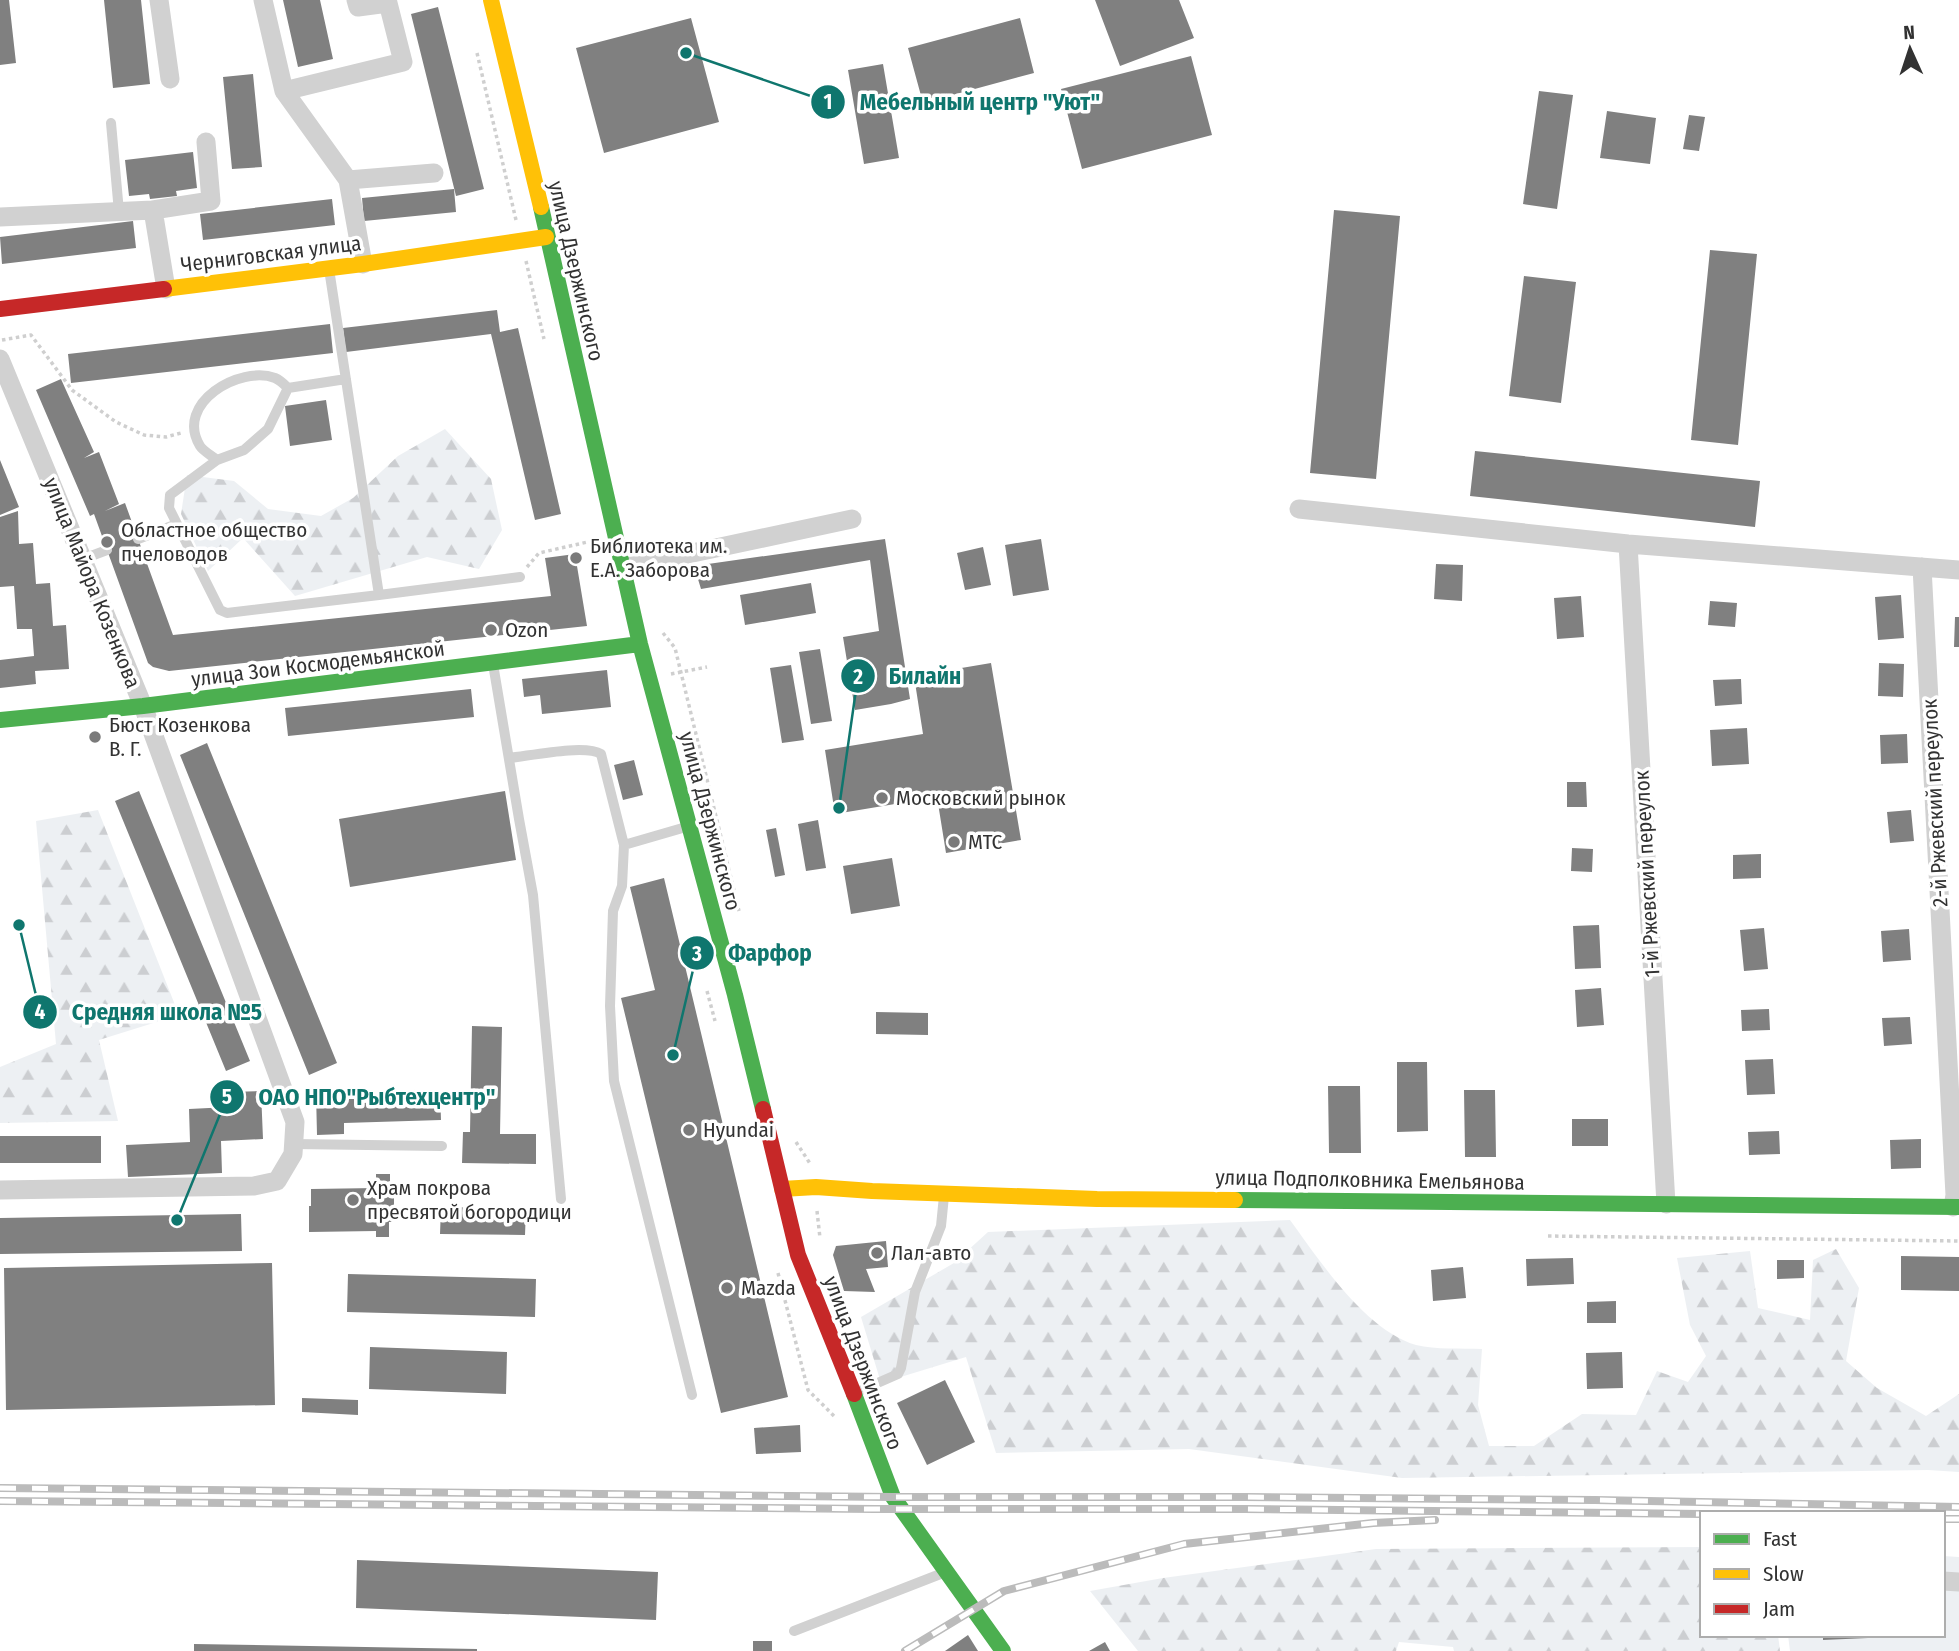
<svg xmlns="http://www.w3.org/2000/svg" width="1959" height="1651" font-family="'Fira Sans Condensed',sans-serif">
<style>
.forest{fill:url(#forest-firs)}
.garden{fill:#edf0f3}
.building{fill:#808080}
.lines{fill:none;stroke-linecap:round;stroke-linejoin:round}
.path{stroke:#cfcfcf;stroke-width:3.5;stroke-dasharray:3.5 3.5;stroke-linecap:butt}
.lane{stroke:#d1d1d1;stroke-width:10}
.street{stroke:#d1d1d1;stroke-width:19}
.fast{stroke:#4caf50;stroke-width:16}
.slow{stroke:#ffc107;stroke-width:16}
.jam{stroke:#c62828;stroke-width:16}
.rail-casing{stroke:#bbb;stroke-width:8}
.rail{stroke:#fff;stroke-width:5;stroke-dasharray:16;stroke-linecap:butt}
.poi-dot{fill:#7a7a7a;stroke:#fff;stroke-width:2.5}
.labels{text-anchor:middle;stroke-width:7;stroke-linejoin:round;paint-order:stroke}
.street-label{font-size:21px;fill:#323232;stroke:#fff}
.poi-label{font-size:21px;fill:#323232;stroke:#fff;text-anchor:start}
.leader{fill:none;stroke:#0f766e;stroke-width:2.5}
.callout-dot{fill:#0f766e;stroke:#fff;stroke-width:2.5}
.mark-label{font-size:21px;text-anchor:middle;font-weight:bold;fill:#fff}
.callout-label{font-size:23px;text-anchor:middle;font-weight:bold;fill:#0f766e;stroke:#fff;stroke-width:7;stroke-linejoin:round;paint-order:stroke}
</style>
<defs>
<pattern id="forest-firs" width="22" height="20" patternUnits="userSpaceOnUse" patternTransform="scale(1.75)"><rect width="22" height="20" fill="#edf0f3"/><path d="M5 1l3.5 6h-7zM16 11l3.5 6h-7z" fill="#ccced1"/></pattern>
</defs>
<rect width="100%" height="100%" fill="#fff"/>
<path class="forest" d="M445,429L491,479L502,530L479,569L427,557L295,596L243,538L208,571L181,514L187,475L234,481L268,509L321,516L353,498L398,456Z
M98,810L179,1015L99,1040L118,1121L0,1123V1067L56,1044L36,821Z
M1290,1220C1320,1261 1365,1330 1416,1345C1436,1350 1461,1348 1482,1349L1478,1405L1489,1446H1534L1582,1414L1636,1415L1657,1371L1688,1382L1706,1356L1690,1325L1677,1258L1750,1251L1758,1308L1810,1320L1813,1260L1836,1249L1859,1288L1846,1361L1877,1388L1926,1416L1959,1394V1472L1928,1470L1402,1478L1189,1449L996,1453L966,1357L881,1383L861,1317L954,1263L988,1232Z
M1702,1547V1635H1778L1780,1651H1454L1453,1647L1399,1642L1396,1651H1138L1090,1591L1163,1578L1376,1549Z"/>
<path class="garden" d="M1943,1556L1959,1557V1651H1790L1788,1635H1943Z"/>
<path class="building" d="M0,0H9L16,63L0,65Z
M104,0H141L150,84L113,88Z
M283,0H320L333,59L298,67Z
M1095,0H1179L1194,38L1120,66Z
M438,7L484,189L456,196L411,14Z
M691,18L719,122L604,153L576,48Z
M1020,18L1034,73L923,103L908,48Z
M1191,56L1212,135L1082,169L1061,89Z
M883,64L899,158L864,164L848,70Z
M253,74L262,167L232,169L223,77Z
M1539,91L1573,95L1557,209L1523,204Z
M1607,111L1656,118L1650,164L1600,158Z
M1689,115L1705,117L1699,151L1683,149Z
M193,152L197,188L176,191L177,196L150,199L149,194L129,196L125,160Z
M454,189L456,212L364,221L362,198Z
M332,199L335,225L203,240L200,214Z
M1334,210L1400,216L1376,479L1310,473Z
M133,221L136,248L2,264L0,237Z
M1710,250L1757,254L1738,445L1691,440Z
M1524,276L1576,282L1561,403L1509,396Z
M497,310L500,332L518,328L561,514L535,520L491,334L346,352L343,328Z
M330,324L333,353L71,383L68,354Z
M61,379L94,452L84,458L99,452L119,504L105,511L125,503L173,635L551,596L545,558L575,554L587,626L169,671L153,667L148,663L94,514L90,516L36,390Z
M326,400L332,440L290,446L285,406Z
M1475,451L1760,481L1755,527L1470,496Z
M0,460L19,507L0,515Z
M18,511L19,544L33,543L36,584L50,583L53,626L66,625L69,669L35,671L36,684L0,688V660L34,656L32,629H17L14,586L0,587V517Z
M885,539L910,699L891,704L855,710L843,637L879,631L870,560L701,589L694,566Z
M1041,539L1049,590L1013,596L1005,545Z
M983,547L991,585L965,590L957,553Z
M1436,564L1463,565L1462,601L1434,599Z
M811,583L816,613L745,625L740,595Z
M1901,595L1904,638L1878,640L1875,597Z
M1581,596L1584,637L1557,639L1554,598Z
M1710,601L1737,603L1735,627L1708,625Z
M1955,617H1959V647H1954Z
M820,649L832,721L811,724L799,652Z
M991,663L1021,840L946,853L937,797L835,814L825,750L923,734L914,676Z
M1879,663L1904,664L1903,697L1878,696Z
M791,665L804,740L782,743L770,668Z
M607,670L611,707L542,714L540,695L524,697L522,679Z
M1741,679L1742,704L1715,706L1713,680Z
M471,689L474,717L288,736L285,708Z
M1747,728L1749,764L1712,766L1710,730Z
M1907,734L1908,763L1881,764L1880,735Z
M207,743L337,1063L309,1075L180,755Z
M634,760L643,795L623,800L614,765Z
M1567,782H1586L1587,807H1567Z
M139,791L250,1061L226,1071L115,801Z
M505,791L516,860L350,887L339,819Z
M1911,810L1914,841L1890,843L1887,812Z
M818,820L826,868L806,871L798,824Z
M776,828L785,875L775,877L766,830Z
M1572,848L1593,849L1592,872L1571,871Z
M1761,854V878L1733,879V855Z
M892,858L900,906L851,914L843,866Z
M664,878L788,1397L721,1413L621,998L655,990L630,887Z
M1599,925L1601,968L1575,969L1573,926Z
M1764,928L1768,969L1744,971L1740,930Z
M1909,929L1911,960L1883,962L1881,931Z
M1601,988L1604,1025L1577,1027L1575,990Z
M1769,1009L1770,1030L1742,1031L1741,1010Z
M876,1012L928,1013V1035L876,1034Z
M1910,1017L1912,1044L1884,1046L1882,1018Z
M472,1026L502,1027L500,1134H536V1164L462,1163L463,1132H470Z
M1773,1059L1775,1094L1747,1095L1745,1060Z
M1397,1062H1427L1428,1131L1397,1132Z
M1328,1086H1360L1361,1153H1329Z
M440,1089L441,1120L344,1123V1134L317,1135L316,1093Z
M1464,1090H1495L1496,1157H1465Z
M261,1091L263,1139L221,1141L222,1173L128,1177L126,1145L190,1142L189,1109L229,1107V1092Z
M1572,1119H1608V1146H1572Z
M1779,1131L1780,1154L1749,1155L1748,1132Z
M0,1136H101V1163H0Z
M1921,1139V1168L1891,1169L1890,1140Z
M376,1174H390V1194L394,1195V1222H389V1237H376V1231L309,1232V1206H311V1189L376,1188Z
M441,1207L526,1209L525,1235L440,1234Z
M241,1214L242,1251L0,1254V1218Z
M886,1241L888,1267L866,1269L875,1292L844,1291L833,1255L836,1246Z
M1901,1256L1959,1257V1291L1901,1290Z
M1573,1258L1574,1284L1527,1286L1526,1259Z
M1777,1260H1804V1278L1777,1279Z
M272,1263L275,1405L6,1410L4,1268Z
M1463,1267L1466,1298L1433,1301L1431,1270Z
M348,1274L536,1279L535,1317L347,1312Z
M1616,1301V1323H1587V1302Z
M370,1347L507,1352L506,1394L369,1389Z
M1622,1352L1623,1388L1587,1389L1586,1353Z
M945,1380L975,1442L927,1465L897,1403Z
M302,1398L358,1400V1415L302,1412Z
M800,1425L801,1452L756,1454L754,1428Z
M357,1560L658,1572L656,1620L356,1608Z
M968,1635L978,1651H945Z
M1823,1635H1868V1638L1823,1640Z
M753,1641H772V1651H753Z
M1105,1642L1110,1651H1089Z
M194,1644L477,1649V1651H194Z"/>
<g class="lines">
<path class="path" d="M477,53L516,220
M526,261L544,339
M2,340L31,335L72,390L116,422L144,435L166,437L181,433
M527,567L539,553L592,541
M663,633L675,648L739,911
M671,674L707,667
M707,991L715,1021
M796,1142L811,1165
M817,1211L820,1238
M1548,1236L1959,1241
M778,1273L808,1390L836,1418"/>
<path class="lane" d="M111,123L119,212
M329,269L379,595L520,577
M346,379L288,388L268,429L244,450L217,460L170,495L169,508L220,610L227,613L379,595
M217,460C211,455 203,451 200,446C174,403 240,365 275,378C280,380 285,385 288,388
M138,539L177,524
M83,559L107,550
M493,664L519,819L533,895L561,1199
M509,758C529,756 585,744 601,754L624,845L622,886L613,911L610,1006L614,1081L692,1395
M624,845L686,827
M293,1144L442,1146
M857,1392L898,1374L901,1368L915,1292L941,1226L944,1196
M794,1631L943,1573"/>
<path class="street" d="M159,0L170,79
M263,0L284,91L403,62L388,3
M356,0L358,7L388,3L387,0
M284,91L348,180
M153,210L211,201L206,142
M0,217L153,210L166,289
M363,264L348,180L434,173
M0,359L143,706L295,1122L293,1154L277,1181L254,1186L0,1190
M1299,509L1628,544L1959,570
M1628,544L1666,1204
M1922,567L1955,1195L1953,1207
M622,568L852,519
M1943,1581L1959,1582"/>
<path class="fast" d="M541,207L640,644L735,995L763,1109
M0,720L143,706L640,644
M1235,1200L1959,1207
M854,1394L893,1497L1003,1651"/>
<path class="slow" d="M491,0L541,207
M164,289L363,264L546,237
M782,1189L816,1187L872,1191L1097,1199L1235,1200"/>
<path class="jam" d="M0,309L164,289
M763,1109L798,1255L854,1394"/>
<g class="rail-casing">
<path id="rail" d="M0,1488L893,1497H1244L1595,1500L1959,1507
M0,1501L875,1509H1244L1702,1514
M1943,1519H1959
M905,1651L1004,1591L1184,1544L1373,1523L1435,1520"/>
</g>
<use href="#rail" class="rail"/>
</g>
<g class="poi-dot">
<circle cx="107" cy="542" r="7"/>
<circle cx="576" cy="558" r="7"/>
<circle cx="491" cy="630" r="7"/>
<circle cx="95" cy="737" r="7"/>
<circle cx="882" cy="798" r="7"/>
<circle cx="954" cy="842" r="7"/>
<circle cx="689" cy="1130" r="7"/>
<circle cx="353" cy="1200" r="7"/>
<circle cx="877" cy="1253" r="7"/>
<circle cx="727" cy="1288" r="7"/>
</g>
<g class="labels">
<g class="street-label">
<text transform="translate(271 254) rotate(-7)" y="7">Черниговская улица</text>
<text transform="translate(576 271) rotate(77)" y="7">улица Дзержинского</text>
<text transform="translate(92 583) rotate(68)" y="7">улица Майора Козенкова</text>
<text transform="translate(318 664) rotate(-7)" y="7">улица Зои Космодемьянской</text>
<text transform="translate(1935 803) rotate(-93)" y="7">2-й Ржевский переулок</text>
<text transform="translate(710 821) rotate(75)" y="7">улица Дзержинского</text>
<text transform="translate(1647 874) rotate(-93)" y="7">1-й Ржевский переулок</text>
<text transform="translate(1370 1180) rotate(1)" y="7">улица Подполковника Емельянова</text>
<text transform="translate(863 1363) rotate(69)" y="7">улица Дзержинского</text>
</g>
<g class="poi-label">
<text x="121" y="537">Областное общество<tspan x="121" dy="24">пчеловодов</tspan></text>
<text x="590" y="553">Библиотека им.<tspan x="590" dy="24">Е.А. Заборова</tspan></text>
<text x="505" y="637">Ozon</text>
<text x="109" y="732">Бюст Козенкова<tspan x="109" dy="24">В. Г.</tspan></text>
<text x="896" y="805">Московский рынок</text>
<text x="968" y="849">МТС</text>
<text x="703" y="1137">Hyundai</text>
<text x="367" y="1195">Храм покрова<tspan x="367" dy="24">пресвятой богородици</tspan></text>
<text x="891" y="1260">Лал-авто</text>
<text x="741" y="1295">Mazda</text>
</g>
</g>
<path class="leader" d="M686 53L828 102M839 808L858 676M673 1055L697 953M19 925L40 1012M177 1220L227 1097"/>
<g class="callout-dot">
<circle cx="686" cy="53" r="7"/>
<circle cx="839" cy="808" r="7"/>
<circle cx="673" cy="1055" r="7"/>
<circle cx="19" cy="925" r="7"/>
<circle cx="177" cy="1220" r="7"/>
<circle cx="828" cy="102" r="18"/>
<circle cx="858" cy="676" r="18"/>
<circle cx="697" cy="953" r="18"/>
<circle cx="40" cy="1012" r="18"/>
<circle cx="227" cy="1097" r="18"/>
</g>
<g class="mark-label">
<text x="828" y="109">1</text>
<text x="858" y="684">2</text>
<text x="697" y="961">3</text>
<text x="40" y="1019">4</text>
<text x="227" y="1104">5</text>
</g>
<g class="callout-label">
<text x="980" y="110">Мебельный центр "Уют"</text>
<text x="925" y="684">Билайн</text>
<text x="770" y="961">Фарфор</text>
<text x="167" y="1020">Средняя школа №5</text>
<text x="377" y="1105">ОАО НПО"Рыбтехцентр"</text>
</g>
<rect x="1700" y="1511" width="245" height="126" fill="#ffffff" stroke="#adadad" stroke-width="2"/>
<rect x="1714" y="1534" width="35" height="10" fill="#4caf50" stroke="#adadad" stroke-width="2"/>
<text x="1763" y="1546" font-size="21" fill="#323232">Fast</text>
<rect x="1714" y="1569" width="35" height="10" fill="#ffc107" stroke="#adadad" stroke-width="2"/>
<text x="1763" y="1581" font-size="21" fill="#323232">Slow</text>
<rect x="1714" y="1604" width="35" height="10" fill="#c62828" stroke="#adadad" stroke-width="2"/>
<text x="1763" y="1616" font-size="21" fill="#323232">Jam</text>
<g transform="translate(1910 49) rotate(357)" stroke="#ffffff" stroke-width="5" paint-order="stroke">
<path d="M0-5L12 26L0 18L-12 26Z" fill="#323232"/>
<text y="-10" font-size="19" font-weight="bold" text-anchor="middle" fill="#323232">N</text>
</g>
</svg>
